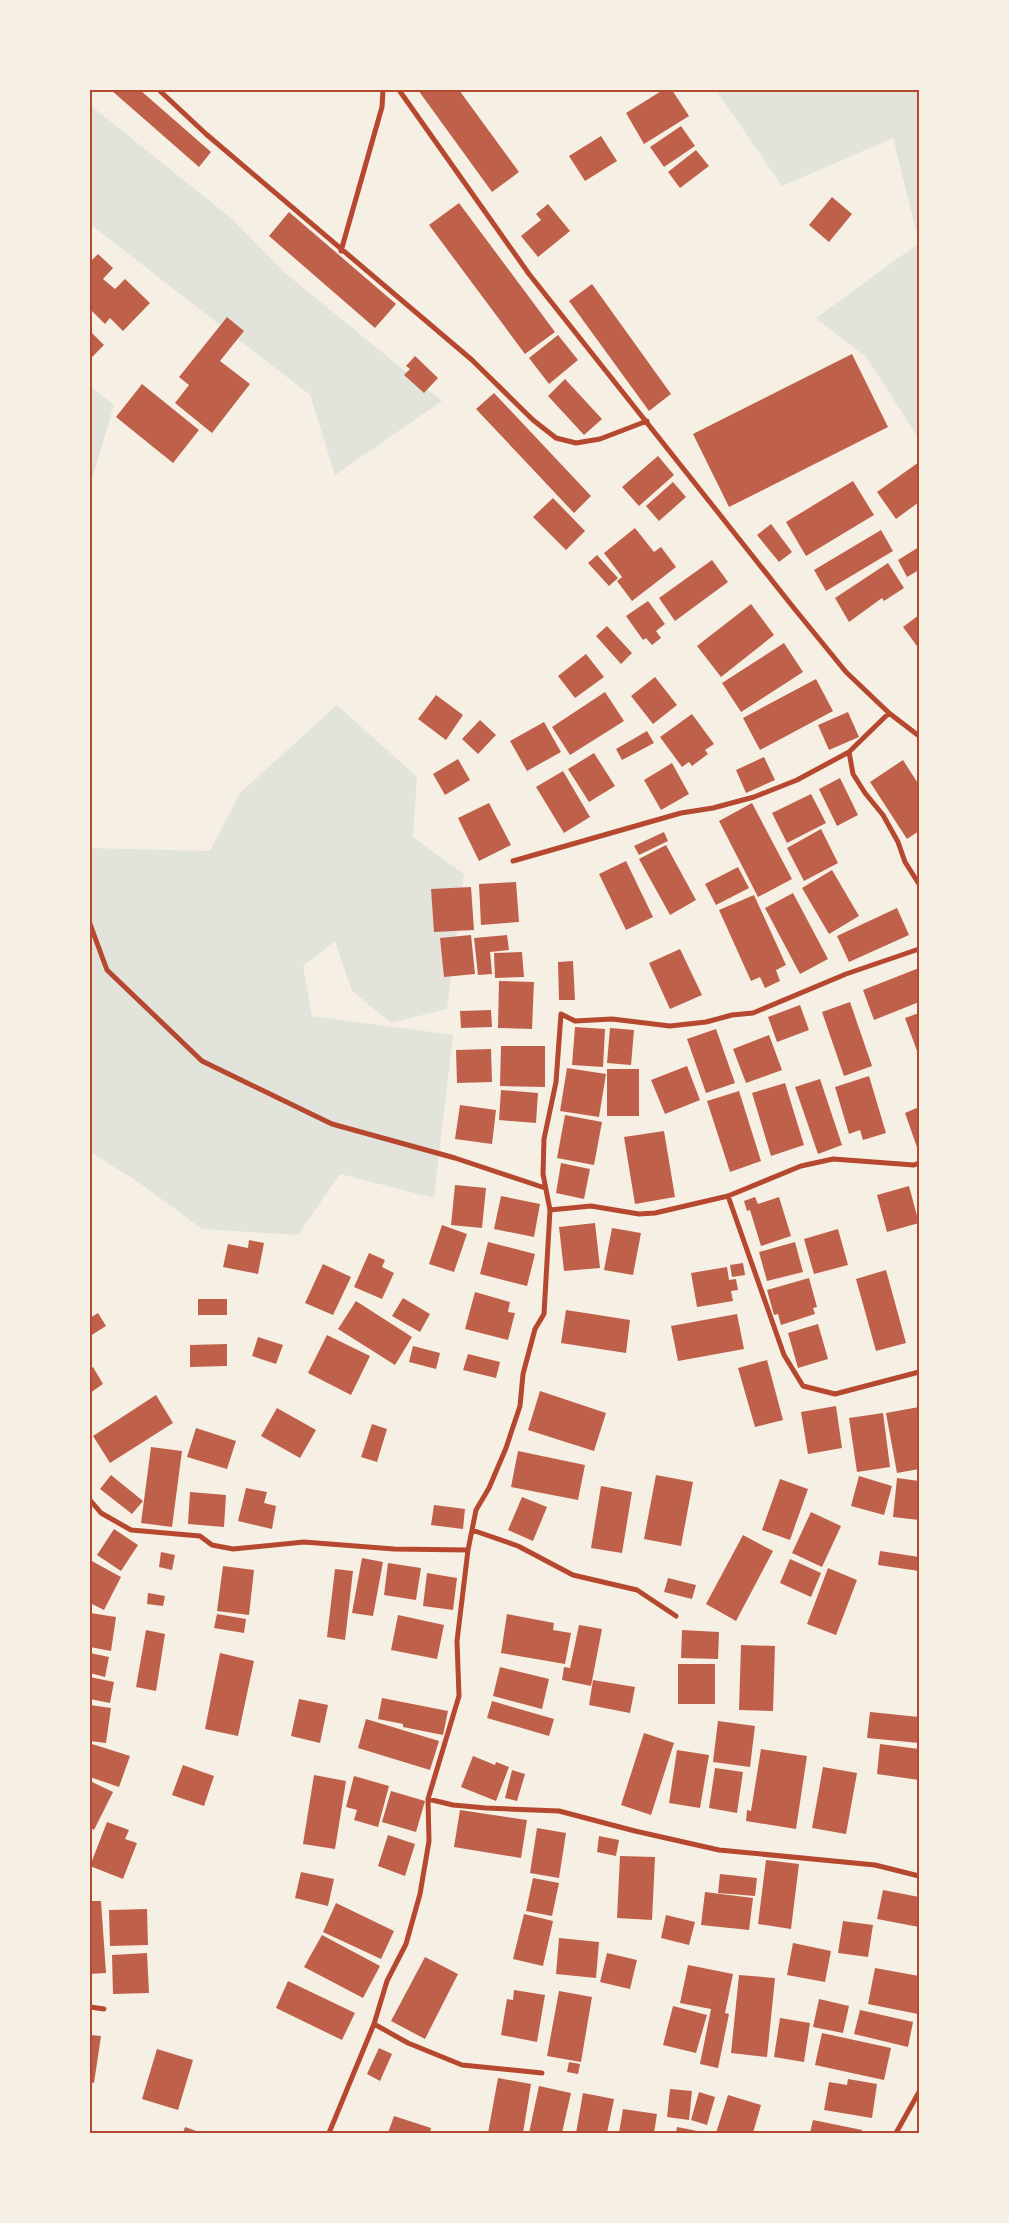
<svg xmlns="http://www.w3.org/2000/svg" width="1009" height="2223" font-family="'Fira Sans Condensed',sans-serif">
<style>
.green{fill:#e2e4dc}
.building{fill:#bf614a}
.lines{fill:none;stroke-linecap:round;stroke-linejoin:round}
.minor{stroke:#b5482f;stroke-width:5}
.neatline{fill:none;stroke:#b5482f;stroke-width:2}
</style>
<rect width="100%" height="100%" fill="#f6efe4"/>
<path class="green" d="M716,90H919V439L867,358L816,318L919,243L893,138L782,186Z
M90,105L231,218L285,273L442,401L335,475L310,395L90,224Z
M90,386L114,405L90,486Z
M337,705L417,777L413,837L464,874L447,1009L391,1023L352,991L335,941L303,966L312,1016L453,1035L434,1198L340,1174L298,1235L202,1229L141,1184L90,1152V848L210,851L240,793Z"/>
<path class="building" d="M111,90H140L211,152L199,167Z
M418,90H459L519,172L492,192Z
M663,90H672L689,116L644,144L626,113Z
M681,126L695,146L664,167L650,147Z
M601,136L617,161L585,181L569,156Z
M696,150L709,166L680,188L668,172Z
M832,197L852,214L829,242L809,225Z
M459,203L555,332L525,354L429,225Z
M548,204L570,231L538,257L521,236L541,220L536,214Z
M289,212L396,304L375,328L269,236Z
M98,254L113,268L103,279L115,289L125,279L150,303L123,331L110,318L105,324L90,309V262Z
M592,284L671,394L649,411L569,301Z
M227,317L244,331L220,361L250,384L212,433L175,403L189,385L179,377Z
M90,331L104,345L90,359Z
M558,335L578,360L549,384L529,358Z
M852,354L888,427L729,507L693,434Z
M415,356L438,378L424,393L404,375L410,369L406,366Z
M565,379L602,419L584,435L548,396Z
M142,384L199,430L173,463L116,417Z
M494,393L591,496L574,513L476,409Z
M658,456L674,475L639,506L622,487Z
M919,462V502L896,519L877,492Z
M853,481L874,515L806,556L786,522Z
M673,482L686,497L659,521L646,506Z
M553,498L585,531L566,550L533,517Z
M771,524L792,552L779,562L757,535Z
M635,528L654,552L661,547L676,567L632,601L617,581L622,577L604,553Z
M881,530L893,551L826,591L814,570Z
M919,547V570L907,577L898,560Z
M597,555L618,578L609,586L588,563Z
M712,560L728,582L675,621L659,598Z
M888,563L904,588L884,601L882,598L849,622L835,598Z
M648,601L665,624L656,631L661,638L652,645L646,638L643,640L626,616Z
M751,604L774,635L721,677L697,646Z
M919,615V644L917,646L903,627Z
M607,626L632,653L621,664L596,636Z
M784,643L803,672L741,712L722,683Z
M586,654L604,677L575,698L558,676Z
M655,677L677,705L653,724L631,696Z
M816,679L833,711L760,750L743,718Z
M605,692L624,721L570,755L552,727Z
M436,695L463,715L446,740L418,719Z
M848,712L859,737L829,750L818,725Z
M692,714L714,744L705,750L708,754L692,766L689,762L682,767L660,737Z
M480,720L496,735L478,754L462,739Z
M544,722L561,752L527,771L510,741Z
M647,731L654,743L622,760L616,749Z
M594,753L615,786L589,802L568,769Z
M764,757L775,780L746,793L736,770Z
M458,759L470,780L445,795L433,774Z
M903,760L919,785V831L907,839L870,782Z
M672,763L689,794L661,810L644,780Z
M563,771L590,817L564,833L536,787Z
M840,778L858,815L837,826L819,789Z
M811,794L826,823L787,843L772,813Z
M489,803L511,845L479,861L458,818Z
M752,803L792,879L758,897L719,821Z
M821,829L838,863L804,881L787,848Z
M664,832L668,841L639,855L634,846Z
M666,845L696,900L670,915L639,859Z
M626,861L653,917L626,930L599,874Z
M738,867L749,888L716,905L705,884Z
M832,870L859,916L829,934L802,888Z
M516,882L519,922L481,925L479,884Z
M471,887L474,930L434,932L431,889Z
M793,893L828,959L800,974L765,908Z
M754,895L786,965L776,970L780,981L765,988L760,977L751,981L719,910Z
M897,908L909,935L849,962L837,936Z
M471,935L475,974L444,977L440,938Z
M507,935L509,950L490,952L492,974L478,975L474,938Z
M680,949L702,995L670,1009L649,963Z
M522,952L524,977L495,978L494,953Z
M573,961L575,1000H559L558,962Z
M919,968V1002L874,1020L863,990Z
M499,981L534,982L532,1029L498,1028Z
M850,1002L872,1066L844,1076L822,1012Z
M800,1005L809,1030L777,1042L768,1017Z
M491,1010L492,1027L461,1028L460,1011Z
M919,1013V1051H917L905,1018Z
M575,1027L605,1029L603,1067L572,1065Z
M610,1028L634,1030L631,1065L607,1063Z
M716,1029L735,1083L706,1093L687,1039Z
M769,1035L782,1070L746,1083L733,1049Z
M501,1046H545V1087L500,1086Z
M491,1049L492,1082L457,1083L456,1050Z
M687,1066L700,1100L665,1114L651,1080Z
M567,1068L606,1074L599,1117L560,1111Z
M607,1069H639V1116H607Z
M869,1076L886,1133L863,1140L860,1130L849,1134L835,1087Z
M820,1079L842,1145L818,1154L795,1087Z
M785,1083L804,1145L771,1156L752,1093Z
M501,1090L538,1093L536,1123L499,1120Z
M739,1091L761,1161L730,1172L707,1101Z
M460,1105L496,1110L492,1144L455,1139Z
M919,1107V1153L905,1113Z
M565,1115L602,1122L594,1165L557,1158Z
M664,1131L675,1197L635,1204L624,1137Z
M561,1163L590,1169L584,1199L556,1193Z
M455,1185L486,1188L482,1228L451,1225Z
M909,1186L919,1223L887,1232L877,1195Z
M501,1196L540,1204L534,1237L494,1229Z
M755,1197L758,1204L779,1197L791,1236L761,1246L750,1210L747,1211L744,1201Z
M595,1223L600,1268L564,1271L559,1227Z
M442,1225L467,1234L454,1272L429,1264Z
M612,1228L641,1233L633,1275L604,1270Z
M838,1229L848,1265L814,1274L804,1239Z
M249,1240L264,1243L258,1274L223,1267L228,1244L248,1248Z
M488,1242L535,1254L527,1286L480,1274Z
M795,1242L803,1272L767,1281L759,1252Z
M369,1253L385,1260L382,1267L394,1273L382,1299L354,1287Z
M743,1263L745,1275L732,1277L730,1265Z
M323,1264L351,1277L333,1315L305,1303Z
M727,1267L729,1280L736,1279L738,1290L731,1291L733,1301L697,1307L691,1273Z
M886,1270L906,1343L876,1351L856,1279Z
M809,1278L817,1307L813,1308L815,1314L781,1325L778,1314L774,1315L767,1290Z
M475,1292L510,1302L508,1312L515,1313L508,1340L465,1329Z
M403,1298L430,1314L420,1332L392,1316Z
M198,1299H227V1315H198Z
M356,1301L412,1337L395,1365L338,1329Z
M566,1310L630,1320L626,1353L561,1343Z
M98,1313L106,1326L90,1336V1318Z
M737,1314L744,1349L678,1361L671,1326Z
M818,1324L828,1359L798,1368L788,1333Z
M327,1335L370,1356L351,1395L308,1373Z
M258,1337L283,1345L276,1364L252,1356Z
M227,1344V1366L190,1367V1345Z
M413,1346L440,1353L436,1369L409,1362Z
M468,1354L500,1362L496,1378L463,1370Z
M767,1360L783,1420L755,1427L738,1368Z
M93,1367L103,1384L90,1393V1369Z
M540,1391L606,1413L594,1451L528,1430Z
M156,1395L173,1423L110,1463L93,1436Z
M836,1406L842,1448L808,1454L801,1412Z
M919,1407V1469L897,1473L886,1413Z
M277,1408L316,1430L300,1458L261,1436Z
M883,1413L890,1467L857,1472L849,1418Z
M372,1424L387,1429L377,1462L361,1457Z
M196,1428L236,1441L227,1469L187,1457Z
M151,1447L182,1451L172,1527L141,1523Z
M518,1451L585,1465L578,1500L511,1487Z
M111,1475L143,1501L132,1514L100,1489Z
M656,1475L693,1482L681,1546L644,1539Z
M859,1476L892,1486L884,1515L851,1506Z
M897,1478L919,1481V1520L893,1517Z
M780,1479L808,1489L790,1540L762,1530Z
M601,1486L632,1492L622,1553L591,1548Z
M246,1488L267,1492L264,1503L276,1506L272,1529L238,1521Z
M190,1492L226,1495L224,1527L188,1524Z
M522,1497L547,1507L533,1541L508,1530Z
M434,1505L465,1509L463,1529L431,1525Z
M811,1512L841,1526L822,1567L792,1553Z
M114,1529L138,1545L121,1571L97,1555Z
M743,1535L773,1551L736,1621L706,1604Z
M880,1551L919,1557V1571L878,1565Z
M161,1552L175,1555L172,1570L159,1567Z
M362,1558L383,1562L373,1616L352,1613Z
M790,1559L821,1573L811,1597L780,1583Z
M90,1560L121,1577L104,1610L90,1603Z
M388,1563L421,1568L416,1600L384,1595Z
M223,1566L254,1570L249,1615L217,1611Z
M828,1568L857,1580L836,1635L807,1624Z
M335,1569L353,1571L345,1640L327,1637Z
M427,1573L457,1578L453,1610L423,1606Z
M668,1578L696,1585L692,1599L664,1592Z
M148,1593L165,1596L163,1606L147,1604Z
M90,1613L116,1617L111,1651L90,1647Z
M217,1614L246,1619L244,1633L214,1628Z
M507,1614L554,1623L553,1630L571,1633L565,1664L501,1653Z
M398,1615L444,1625L437,1659L391,1650Z
M579,1625L602,1629L591,1686L562,1680L564,1667L570,1668Z
M146,1630L165,1634L156,1691L136,1687Z
M682,1630L719,1632L718,1659L681,1658Z
M741,1645L775,1646L773,1711L739,1710Z
M90,1653L109,1657L105,1677L90,1673Z
M220,1653L254,1661L238,1736L205,1729Z
M678,1664H715V1704H678Z
M500,1667L549,1679L542,1709L493,1696Z
M90,1677L114,1682L110,1703L90,1699Z
M593,1680L635,1687L630,1713L589,1705Z
M382,1698L448,1711L443,1735L403,1727V1724L378,1719Z
M299,1699L328,1705L320,1743L291,1736Z
M492,1701L554,1719L549,1736L487,1718Z
M90,1705L111,1708L106,1743L90,1741Z
M870,1712L919,1717V1743L867,1738Z
M366,1719L439,1741L430,1770L358,1748Z
M718,1721L755,1726L750,1767L713,1762Z
M644,1733L674,1743L651,1815L621,1805Z
M92,1744L130,1756L119,1787L90,1777Z
M880,1744L919,1749V1780L877,1774Z
M761,1749L807,1756L796,1829L746,1821L747,1810L751,1811Z
M677,1750L709,1755L700,1808L669,1803Z
M473,1756L495,1765L496,1762L509,1767L496,1801L461,1787Z
M183,1765L214,1776L204,1806L172,1795Z
M823,1767L857,1773L846,1834L812,1828Z
M715,1768L743,1772L737,1813L709,1808Z
M512,1770L525,1774L517,1801L505,1798Z
M314,1775L346,1781L335,1849L303,1844Z
M354,1776L389,1786L378,1827L354,1820L357,1810L346,1807Z
M90,1781L113,1792L94,1830L90,1827Z
M391,1791L425,1801L416,1832L382,1822Z
M460,1810L527,1820L521,1858L454,1847Z
M107,1822L129,1830L125,1839L137,1843L123,1879L90,1866Z
M537,1828L566,1833L559,1878L530,1873Z
M388,1835L415,1844L405,1876L378,1866Z
M599,1836L619,1840L616,1856L597,1852Z
M620,1856L655,1857L652,1920L617,1918Z
M766,1860L799,1864L791,1929L758,1924Z
M301,1872L334,1879L328,1906L295,1898Z
M720,1874L757,1878L755,1896L718,1893Z
M533,1878L559,1883L552,1916L526,1911Z
M883,1890L919,1897V1927L877,1919Z
M705,1892L753,1898L749,1930L701,1925Z
M90,1901H101L106,1973L90,1974Z
M336,1903L394,1931L381,1959L323,1932Z
M147,1909L148,1945L110,1946L109,1910Z
M524,1914L553,1921L543,1966L513,1959Z
M666,1915L695,1922L689,1945L661,1938Z
M843,1921L873,1925L868,1957L838,1953Z
M322,1935L380,1966L363,1998L304,1967Z
M559,1938L599,1942L596,1978L556,1974Z
M793,1943L831,1951L825,1982L787,1975Z
M147,1953L149,1993L113,1994L112,1955Z
M607,1953L637,1960L630,1989L600,1982Z
M425,1957L458,1974L425,2039L391,2021Z
M688,1965L733,1974L725,2013L729,2014L718,2068L700,2064L711,2009L680,2003Z
M875,1968L919,1976L918,2014L868,2004Z
M739,1975L775,1978L767,2057L731,2053Z
M288,1981L355,2013L342,2040L276,2008Z
M514,1990L545,1995L537,2042L501,2035L507,1999L513,2000Z
M559,1991L592,1997L581,2062L547,2056Z
M819,1999L849,2006L843,2033L813,2027Z
M673,2006L707,2015L696,2053L663,2045Z
M860,2010L913,2022L908,2047L854,2034Z
M780,2018L810,2023L804,2062L774,2057Z
M822,2033L891,2048L884,2080L815,2065Z
M90,2035L101,2036L94,2083L90,2082Z
M379,2048L392,2054L380,2081L367,2074Z
M157,2049L193,2060L178,2110L142,2099Z
M569,2062L580,2064L578,2074L567,2072Z
M498,2078L531,2084L523,2133H488Z
M848,2079L877,2084L872,2118L824,2110L829,2082L847,2085Z
M539,2086L571,2093L562,2133H529Z
M670,2089L692,2091L689,2120L667,2117Z
M699,2092L715,2097L707,2125L691,2120Z
M583,2093L614,2099L607,2133H576Z
M728,2095L761,2105L753,2133H716Z
M623,2109L657,2114L654,2133H619Z
M394,2116L431,2128L430,2133H388Z
M813,2120L862,2130V2133H810Z
M185,2127L202,2133H183Z
M677,2127L703,2132V2133H676Z"/>
<g class="lines">
<path class="minor" d="M159,90L206,134L472,360L533,420L556,438L576,443L600,439L647,421
M399,90L529,274L793,607L846,672L889,713L919,736
M341,251L382,107L383,90
M849,752L853,774L865,793L883,815L898,842L905,862L919,884
M513,861L681,813L713,808L754,797L797,780L849,752L889,713
M90,924L107,970L202,1061L332,1124L455,1158L545,1188
M728,1196L784,1355L803,1386L835,1394L919,1372
M550,1210L591,1206L639,1214L655,1213L728,1196L801,1166L833,1159L914,1165L919,1163
M90,1500L101,1513L131,1530L200,1536L212,1545L233,1549L304,1542L394,1549L468,1550
M472,1530L518,1546L573,1575L637,1590L676,1616
M428,1799L453,1805L486,1808L559,1811L635,1831L719,1850L875,1865L919,1876
M90,2007L104,2009
M374,2024L408,2043L462,2065L542,2073
M329,2133L374,2024L387,1981L406,1944L420,1894L429,1841L428,1799L459,1696L457,1641L468,1550L476,1510L489,1488L506,1448L520,1406L523,1374L535,1329L544,1314L550,1210L543,1174L544,1139L556,1082L561,1014L575,1021L612,1019L670,1026L706,1022L732,1015L753,1013L846,974L919,949
M896,2133L919,2092"/>
</g>
<rect width="1009" height="2223" fill="none" stroke="#f6efe4" stroke-width="182"/>
<rect x="91" y="91" width="827" height="2041" class="neatline"/>
</svg>
